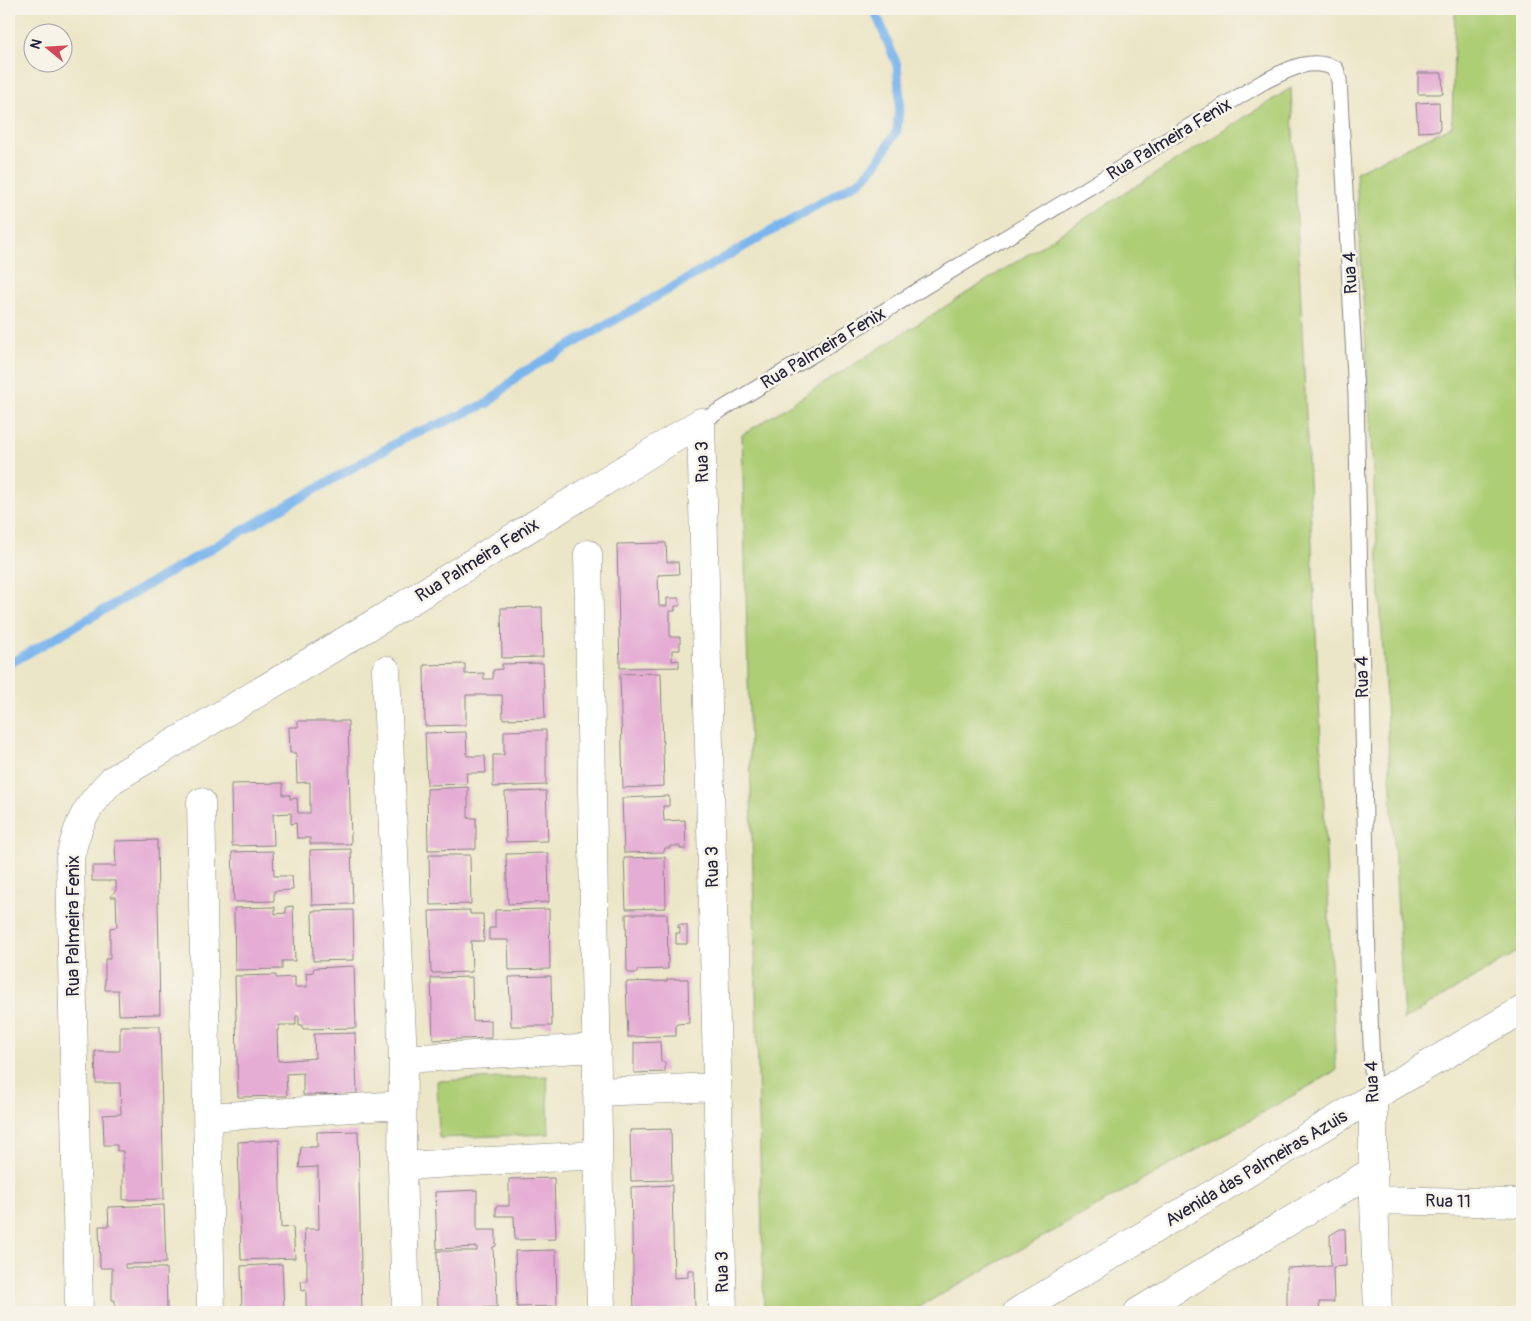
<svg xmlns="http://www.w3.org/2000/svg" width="1531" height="1321" font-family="Pangolin,sans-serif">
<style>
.green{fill:#aece76;stroke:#687858}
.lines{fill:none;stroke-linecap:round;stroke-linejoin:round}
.stream{stroke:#7cb5ed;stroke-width:9}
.building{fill:#e5acd4}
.service-casing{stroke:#878482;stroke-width:17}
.minor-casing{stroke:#878482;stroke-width:29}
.service{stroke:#fff;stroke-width:15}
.minor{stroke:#fff;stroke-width:28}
.labels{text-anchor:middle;stroke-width:5;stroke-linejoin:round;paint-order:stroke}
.street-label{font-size:18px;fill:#22223b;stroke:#f7f3e8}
</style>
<rect width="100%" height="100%" fill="#f7f3e8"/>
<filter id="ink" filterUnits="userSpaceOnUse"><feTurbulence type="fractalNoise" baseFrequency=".02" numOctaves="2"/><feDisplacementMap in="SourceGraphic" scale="10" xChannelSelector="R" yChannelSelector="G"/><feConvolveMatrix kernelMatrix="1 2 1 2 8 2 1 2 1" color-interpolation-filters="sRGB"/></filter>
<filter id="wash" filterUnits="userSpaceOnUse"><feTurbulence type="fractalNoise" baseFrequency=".0096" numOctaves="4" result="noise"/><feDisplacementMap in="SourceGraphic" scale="20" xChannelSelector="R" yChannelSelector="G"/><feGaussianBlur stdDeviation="1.12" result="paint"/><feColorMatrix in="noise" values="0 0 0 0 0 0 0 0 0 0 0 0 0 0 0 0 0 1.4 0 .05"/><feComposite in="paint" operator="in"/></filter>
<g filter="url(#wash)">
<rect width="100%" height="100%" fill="#ece6c8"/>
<path class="green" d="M1455,9H1522V949L1404,1020L1356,172L1452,126Z
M1291,88L1336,1071L910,1312H764L742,435Z
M547,1076L549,1134L439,1138L437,1081Z"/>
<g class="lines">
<path class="stream" d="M9,664L412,434L442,423L488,403L520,374L861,180L877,163L897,130L900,99L897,65L874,9"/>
</g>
<g id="blocks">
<path class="building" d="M1418,73H1442L1443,94H1418Z
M1439,102L1440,131L1418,132L1416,103Z
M666,543L667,562H678L679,574L658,575L659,606H667V598H679L680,606H675V611H670V637H680V650H672V661L679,660V667L620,668L617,544Z
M542,607L543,657L502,658L501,608Z
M543,663L545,718L503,719L502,695H466V725L425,726L424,665L465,664V674L484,673V679H493V670L502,669V664Z
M661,673L664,786L623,788L620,674Z
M298,721H348L351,844H310V838H297L296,823L291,824V813L273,814L274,845L232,846L231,784L283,783V795H290V799L297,798L298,813H310V782L297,783L296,753H290L289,727H298Z
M546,730V785L493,787V755H504V731Z
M466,732L467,756H485L486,773H466L467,784L427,785L425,733Z
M468,787V818H476V849L428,850L427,789Z
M546,791L548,841L506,842L505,792Z
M669,796V806H663L664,821L685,820L686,849H680V846H670V848H665L664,852L624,853L622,798Z
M157,840L160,1014L119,1015L118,990H105V959H110V928L117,927L116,897H110L116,890V881H92V866H116L115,841Z
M351,849L353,904L312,905L310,850Z
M273,851L274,876H292L293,890L274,891V901L234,902L232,852Z
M548,853L549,902L508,904L506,854Z
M429,855H470L471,904L430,905Z
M665,857L666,908L626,909L624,858Z
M293,906L295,961H282V969L235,970L234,908L275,907V914L286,913V907Z
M549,909L550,969L509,970L508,940H489V928H495V910Z
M353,910L354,960L313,961L312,911Z
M470,910V914H483L484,941H471L472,972L431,973L429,911Z
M626,914H667L668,969L637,970V973H629L627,970Z
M678,925H687V944H676V933H680V927L678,928Z
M354,966L356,1028L302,1029V1025H299V1016H296V1025H279V1030H277L278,1061L315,1058L314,1034L355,1033L357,1094L303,1095V1073L286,1074L287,1096L238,1097L235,976L276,975V978L295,977V987H307L306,973L313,972L314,968Z
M551,976L552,1026H511L509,977Z
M472,977L473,1021L491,1020V1038L433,1040L431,978Z
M667,979H688L689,1023L676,1024V1036L628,1037L626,982L667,981Z
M120,1026H160L164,1199L123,1200V1151H117V1145H104L103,1115L121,1114L120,1083H96L95,1051H120Z
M660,1042L661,1062H665V1072L634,1073V1043Z
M671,1129L672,1180L631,1181L630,1130Z
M358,1131L362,1312H306V1290L302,1291L301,1281H307V1261L306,1260L304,1229H319L318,1167L299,1168L301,1147H317V1132Z
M279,1140L281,1228L293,1227L295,1258L241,1260L238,1142Z
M554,1178L556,1239L515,1240L514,1216H496V1206H509V1179Z
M672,1185L674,1278L688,1277V1270H694L695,1308H674L675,1312H634L631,1187Z
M477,1190V1230H496V1246L493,1247L494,1270H496L497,1307L479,1308V1312H438L437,1251H477V1247L437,1249L435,1192Z
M164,1205L166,1263L125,1264V1268H166L167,1312H115V1300H112V1268H100L99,1226H109L108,1207Z
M1340,1229H1345L1346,1266L1333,1267L1334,1302H1319L1320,1312H1287V1268L1331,1266L1330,1235Z
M556,1250L557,1306L517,1307L515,1251Z
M282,1264L284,1312H242L241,1266Z"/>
</g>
</g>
<g filter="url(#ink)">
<use href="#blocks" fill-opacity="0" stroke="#878482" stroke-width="1"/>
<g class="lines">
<g class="service-casing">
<path id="service" d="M701,422L1263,82C1287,70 1310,56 1336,69L1339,80L1356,395L1368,961L1373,1097"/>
</g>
<g class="minor-casing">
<path id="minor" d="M701,422L723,1312
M588,554L601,1312
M386,670L403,1059L402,1166L406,1312
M201,802L211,1312
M403,1059L597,1048
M597,1092L717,1087
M1373,1097V1171L1378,1312
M208,1117L402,1105
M402,1166L598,1155
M1374,1200L1522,1203
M79,1312L70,858C78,822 86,807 112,780L378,621L701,422
M1017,1312L1373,1097L1522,1010
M1138,1312L1373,1171"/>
</g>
<use href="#service" class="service"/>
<use href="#minor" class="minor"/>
</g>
</g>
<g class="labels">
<g class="street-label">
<text transform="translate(1169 139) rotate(-31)" y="6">Rua Palmeira Fenix</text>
<text transform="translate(1350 273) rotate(-93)" y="6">Rua 4</text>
<text transform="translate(823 348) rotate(-31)" y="6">Rua Palmeira Fenix</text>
<text transform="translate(702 462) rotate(-91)" y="6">Rua 3</text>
<text transform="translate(477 560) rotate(-32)" y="6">Rua Palmeira Fenix</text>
<text transform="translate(1362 677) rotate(-91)" y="6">Rua 4</text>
<text transform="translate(712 867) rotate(-91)" y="6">Rua 3</text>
<text transform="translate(73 926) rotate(-90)" y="6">Rua Palmeira Fenix</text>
<text transform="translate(1372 1082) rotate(-92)" y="6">Rua 4</text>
<text transform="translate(1256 1168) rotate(-31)" y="6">Avenida das Palmeiras Azuis</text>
<text transform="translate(1448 1201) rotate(1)" y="6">Rua 11</text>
<text transform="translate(722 1272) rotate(-91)" y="6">Rua 3</text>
</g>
</g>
<rect width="1531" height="1321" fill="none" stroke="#f7f3e8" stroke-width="30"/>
<g transform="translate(48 48) rotate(288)"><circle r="24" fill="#f7f3e8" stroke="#a29fa3"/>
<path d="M0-4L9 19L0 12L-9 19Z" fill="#d1495b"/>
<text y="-8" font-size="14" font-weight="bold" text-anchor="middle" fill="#22223b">N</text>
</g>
</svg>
